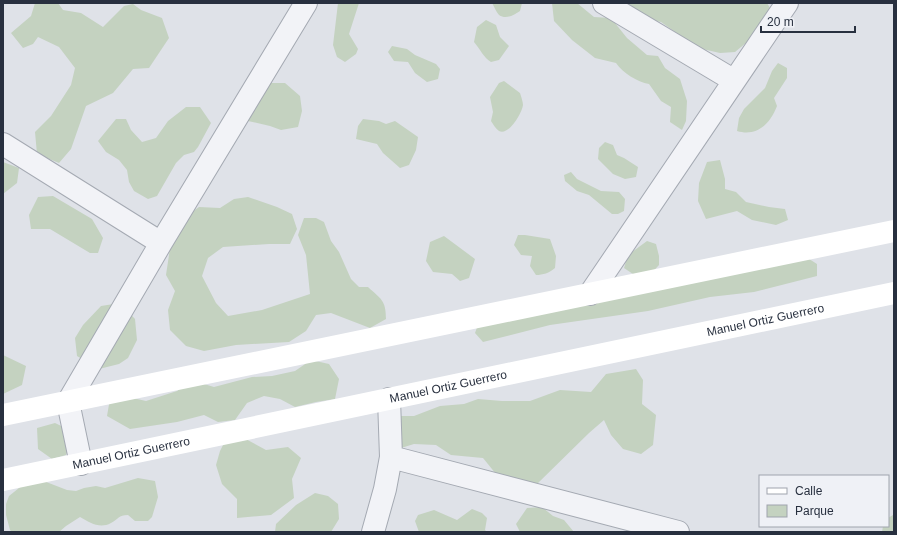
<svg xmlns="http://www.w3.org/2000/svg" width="897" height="535" font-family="Helvetica,sans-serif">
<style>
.green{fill:#c4d2c0}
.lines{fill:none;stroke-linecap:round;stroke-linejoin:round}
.street-casing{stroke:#a4a9b2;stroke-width:24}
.street{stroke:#f2f3f7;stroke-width:22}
.secondary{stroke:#fff;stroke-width:22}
.labels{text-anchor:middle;stroke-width:3;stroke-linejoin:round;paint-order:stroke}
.street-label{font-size:12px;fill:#28303f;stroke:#eff1f6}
</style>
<rect width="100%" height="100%" fill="#dfe2e8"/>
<path class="green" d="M35,3H58L63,10L81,13L103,27L124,6L133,4L141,10L162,18L169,38L149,68L133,69L113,93L86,106L71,149L59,163L37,154L35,132L51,116L71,85L75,68L59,47L38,37L33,44L23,48L11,33L31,16Z
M338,3H359L349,34L358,49L356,54L345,62L337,57L333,45Z
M492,3H522L520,11C514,15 506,20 499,15C496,12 494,6 492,3Z
M552,3H577L594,17L611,18L627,38L647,55L658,56L665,68L680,79L687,101L686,121L682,130L670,122L671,107L661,101L649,84C637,82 623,73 616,63L595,58L572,40L554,21Z
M628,3H767L770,8L768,19L752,38L735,52L720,53L698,48L661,22L646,19L628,9Z
M486,20L496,25L500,37L509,46L499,60L491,62C484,58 480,49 474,42L477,27Z
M392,46L407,49L415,55L436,64L440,69L438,79L427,82L415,73L408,62L394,61L388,52Z
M778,63L787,68V78L774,98L777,106C770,124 757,137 737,131L739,118L744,109L765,88L772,71Z
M504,81L520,93C521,96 523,102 523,105C522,113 509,136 499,131C496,129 493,124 491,121L493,112L490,97L499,83Z
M265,83H285L300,96L302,111L298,127L281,130L270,126L248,121Z
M186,107H200L211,123L198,147L194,152L184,155L176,163L157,196L148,199L134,191L129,182L127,170L119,160L106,152L98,141L116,119H126L131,130L142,142L156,138L168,121Z
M363,119L379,121L386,124L395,121L418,137L416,150L409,165L400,168L383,153L377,144L356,139L358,126Z
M605,142L613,145L617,155L624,158L638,167L636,177L625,179L613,174L598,159L599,148Z
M720,160L725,179V189L736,192L746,202L769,207L785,209L788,220L776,225L752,220L737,211L706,219L698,201L699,183L707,162Z
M3,162L19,168L17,183L3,194Z
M571,172L577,179L601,191L619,192L625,199L624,211L618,214H612L589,195L577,191L565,181L564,175Z
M53,196L92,219L103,238L98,253H90L50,229H31L29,215L38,197Z
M248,197L277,207L292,214L297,229L290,244H269L223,247L208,258L202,276L216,303L228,316L262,310L310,294L306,255L298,235L304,218H316L324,222L331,241L339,252L351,279L359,287H368C381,299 386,300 386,319L370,328L331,313L316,315L306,331L289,342L236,345L204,351L186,346L170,330L168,310L175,291L166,275L172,235L182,219L199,207L220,208L234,199Z
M518,235H525L550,239L556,256L555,268C549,273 543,275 536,275L530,266L532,256L521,255L514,245Z
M444,236L475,259L469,278L460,281L452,274L433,272L426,261L430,242Z
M647,241L656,244L659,256V265L647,278H639L624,268L628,255Z
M806,257L817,264V276L754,292L710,297L648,311L550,325L483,342L475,333L479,322Z
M120,303L135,319L137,340L128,358L119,364L99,369L77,356L75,338L83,325L101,306Z
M3,355L26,366L22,385L3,394Z
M311,360L329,364L339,379L335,399L316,402L295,407L280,399L264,396L247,403L235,420L218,422L204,415L177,422L130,429L107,416L111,393L146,401L177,391L184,386L204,384L214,387L252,377L272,376L295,371Z
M636,369L643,380L642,404L656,415L653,445L641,454L623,449L611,435L604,420L589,433L536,485L496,474L483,458L451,455L436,445L414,444L401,448L394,416H414L440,406L464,404L478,399L502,401H530L560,390L591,392L606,374Z
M55,423L74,432L66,455L52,459L38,449L37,428Z
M242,437L266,450L288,447L301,458L292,479L294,498L271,515L237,518V499L222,484L216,465L220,451L226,439Z
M138,478L155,481L158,497L152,517L148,521H135L128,515C118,515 119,519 111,523C100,529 90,523 80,517L66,526L59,532H12L10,530L6,515V504L9,496L24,484L41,480L67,490L76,491L84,488L96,486L105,488Z
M315,493L328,496L338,504L339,519L331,532H275L276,524L296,505Z
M542,507L553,516L564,520L574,532H520L516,524L527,508Z
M472,509L482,513L487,518L485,530L487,532H419L415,521L418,515L434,510L457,520Z
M893,515L894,532H882L883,526H888V518Z"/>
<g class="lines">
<g class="street-casing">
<path id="street" d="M604,3L733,80
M3,144L161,243
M590,294L787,3
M391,457L678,532
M81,464L68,402L161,243L306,3
M373,532L385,489L391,457L389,399"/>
</g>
<use href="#street" class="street"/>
<g class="secondary">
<path d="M3,415L894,231"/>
<path id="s1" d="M3,480L894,293"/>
</g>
</g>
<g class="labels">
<g class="street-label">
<text dy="4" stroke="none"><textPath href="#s1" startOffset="779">Manuel Ortiz Guerrero</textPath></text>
<text dy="4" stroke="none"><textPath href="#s1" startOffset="455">Manuel Ortiz Guerrero</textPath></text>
<text dy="4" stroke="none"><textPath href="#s1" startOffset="131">Manuel Ortiz Guerrero</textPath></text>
</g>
</g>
<rect width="897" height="535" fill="none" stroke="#28303f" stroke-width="8"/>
<rect x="759" y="475" width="130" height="52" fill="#eff1f6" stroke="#9fa4ad"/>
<rect x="767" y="488" width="20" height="6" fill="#ffffff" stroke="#9fa4ad"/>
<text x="795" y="495" font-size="12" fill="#28303f">Calle</text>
<rect x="767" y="505" width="20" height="12" fill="#c4d2c0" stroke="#9fa4ad"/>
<text x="795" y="515" font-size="12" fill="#28303f">Parque</text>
<path d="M761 26v6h94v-6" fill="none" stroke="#28303f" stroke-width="2"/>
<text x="767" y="26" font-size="12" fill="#28303f" stroke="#eff1f6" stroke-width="3" paint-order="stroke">20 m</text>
</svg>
